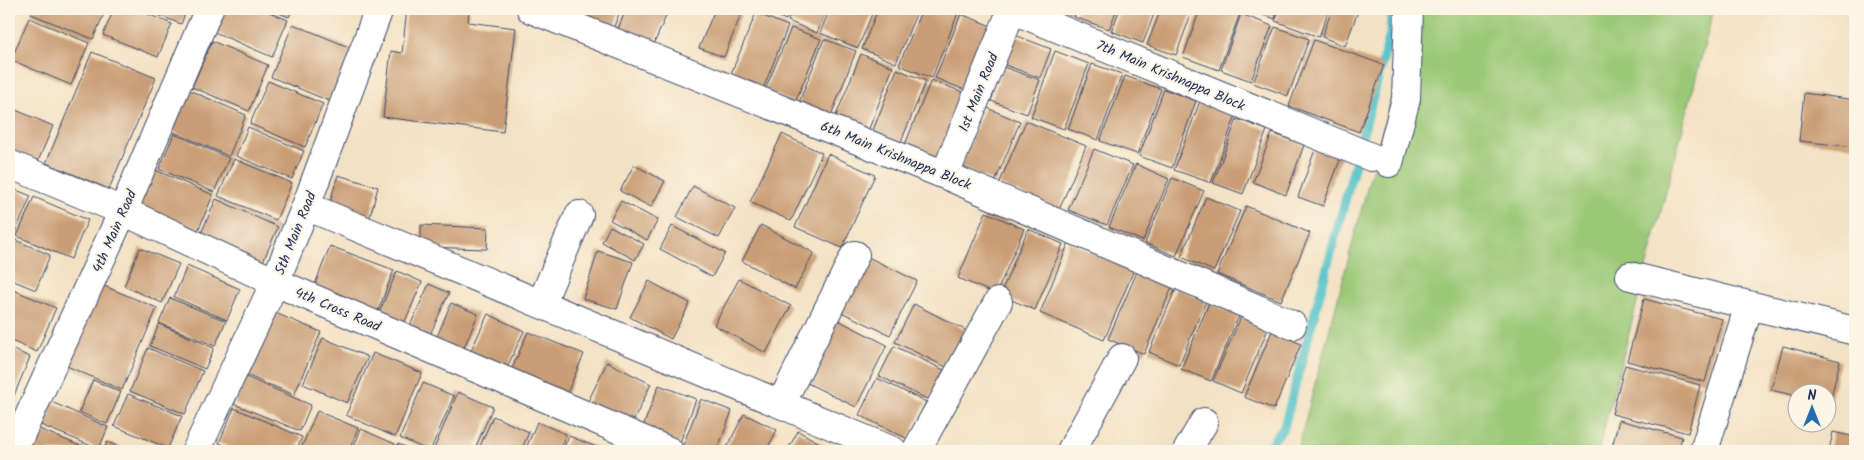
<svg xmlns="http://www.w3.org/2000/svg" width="1864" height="460" font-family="Kalam,sans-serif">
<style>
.green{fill:#9ac876;stroke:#5a7c6a}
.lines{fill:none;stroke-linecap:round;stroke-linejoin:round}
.stream{stroke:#56c3ca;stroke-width:9}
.building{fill:#c99d74}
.minor-casing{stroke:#3b4a6d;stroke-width:30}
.minor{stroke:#fff;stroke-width:28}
.labels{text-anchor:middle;stroke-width:4;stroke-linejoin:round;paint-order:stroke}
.street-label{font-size:14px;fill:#1b2f5e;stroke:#fcf5e5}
</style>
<rect width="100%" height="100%" fill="#fcf5e5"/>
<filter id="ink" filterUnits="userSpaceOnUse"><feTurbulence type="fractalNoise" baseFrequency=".02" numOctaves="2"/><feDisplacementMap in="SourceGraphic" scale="10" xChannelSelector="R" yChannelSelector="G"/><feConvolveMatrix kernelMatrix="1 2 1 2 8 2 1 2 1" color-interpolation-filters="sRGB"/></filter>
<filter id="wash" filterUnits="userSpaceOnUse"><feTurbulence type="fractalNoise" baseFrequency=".0096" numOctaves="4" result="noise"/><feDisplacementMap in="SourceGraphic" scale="20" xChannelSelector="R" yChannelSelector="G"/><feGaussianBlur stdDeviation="1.12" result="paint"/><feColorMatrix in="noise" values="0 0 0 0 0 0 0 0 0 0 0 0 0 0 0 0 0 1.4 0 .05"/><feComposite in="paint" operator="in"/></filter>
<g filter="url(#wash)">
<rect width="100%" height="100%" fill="#f3e1c3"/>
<path class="green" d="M1408,9H1714L1598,451H1295L1298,448L1406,42Z"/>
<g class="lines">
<path class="stream" d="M1265,451L1284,427L1390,34L1391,9"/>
</g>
<g id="blocks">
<path class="building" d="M34,9H106L93,39L31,14Z
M114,9H135L172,24L158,57L103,35Z
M143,9H187L181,24Z
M224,9H262L288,20L272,57L214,32Z
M269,9H293L289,17Z
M407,9L469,10L468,22L516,28L503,132L383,117L391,51L402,53Z
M557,9H586L582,19Z
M589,9H621L612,31L585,20Z
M626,9H669L651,51L615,37Z
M715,9H735L742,12L724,57L699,48Z
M759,9H790L786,20Z
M793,9H827L817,33L788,21Z
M830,9H874L858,48L820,33Z
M878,9H918L896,63L862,49Z
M922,9H946L958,13L932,78L899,65Z
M1053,9H1073L1070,15Z
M1077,9H1117L1109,29L1074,17Z
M1120,9H1156L1143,43L1111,31Z
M1161,9H1193L1176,55L1147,45Z
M1200,9H1228L1240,13L1219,70L1183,57Z
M1247,9H1278L1275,19Z
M1280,9H1329L1319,37L1275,21Z
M1332,9H1359L1345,46L1322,37Z
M756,13L788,26L763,89L730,76Z
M961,14L991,26L965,90L935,78Z
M1241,14L1272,26L1251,81L1221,70Z
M29,18L89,43L71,85L11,60Z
M293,24L356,50L334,103L271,77Z
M1275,27L1309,39L1288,96L1253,83Z
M791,28L821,39L795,103L765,90Z
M1015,35L1051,49L1040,78L1005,65Z
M824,39L856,51L830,118L798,105Z
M1314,40L1384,65L1359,132L1289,106Z
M212,41L268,65L249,111L192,87Z
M1055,51L1089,64L1064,129L1031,117Z
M92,52L156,78L109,189L46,163Z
M861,54L893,67L868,131L835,118Z
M1092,64L1122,74L1098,140L1068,129Z
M1003,67L1040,80L1027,114L991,101Z
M897,69L926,81L900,144L872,133Z
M1125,76L1161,89L1137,154L1100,141Z
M931,80L965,93L938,161L904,147Z
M268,81L323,104L305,147L250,124Z
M1164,89L1196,101L1172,168L1139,156Z
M189,90L246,115L229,156L171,131Z
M1804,93L1855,100V147L1799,141Z
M1200,101L1236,115L1211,183L1174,170Z
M9,107L53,126L36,166L9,155Z
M985,107L1020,122L995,182L960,167Z
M1237,119L1267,130L1243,194L1213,183Z
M1026,121L1086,146L1059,210L999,184Z
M248,127L304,151L292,179L236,156Z
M1272,133L1304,145L1286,195L1253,182Z
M174,134L229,158L214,192L159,169Z
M782,134L822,153L791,221L750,202Z
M1316,147L1341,157L1323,206L1298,197Z
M1094,149L1133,165L1107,225L1068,210Z
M828,154L875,175L842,248L795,227Z
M234,159L292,183L276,220L218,196Z
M1136,164L1169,179L1143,241L1109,227Z
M634,165L665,181L651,207L620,191Z
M153,169L213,195L195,238L135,212Z
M338,175L378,187L369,220L328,209Z
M1172,178L1204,191L1176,256L1145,243Z
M693,186L735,208L719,238L677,217Z
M9,187L31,196L14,235L9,232Z
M34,197L88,220L71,259L17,236Z
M1206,197L1240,211L1214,271L1181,257Z
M216,199L278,227L261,266L199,238Z
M621,201L658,220L647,240L610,220Z
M1246,206L1310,233L1281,301L1217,274Z
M986,212L1024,229L996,294L958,278Z
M421,225L488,228L487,249L421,247Z
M761,225L814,253L795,289L742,261Z
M610,226L644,244L635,260L602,242Z
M672,226L725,253L712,277L660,249Z
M1028,229L1063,244L1035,310L1000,295Z
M11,238L50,255L36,290L9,279V243Z
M1069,242L1134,270L1104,340L1040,313Z
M330,246L394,270L376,316L312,292Z
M140,248L179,264L162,303L124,286Z
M598,251L633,262L617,309L583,299Z
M866,256L917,281L890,335L839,311Z
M187,266L240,289L227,320L174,297Z
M397,271L422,282L403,326L378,315Z
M1137,272L1172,287L1144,354L1108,339Z
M739,279L791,306L766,353L714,325Z
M649,281L690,303L671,339L630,317Z
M97,283L157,308L122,390L62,364Z
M429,284L449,293L428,339L408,330Z
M9,288L56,308L37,352L9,340Z
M1176,288L1206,301L1179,365L1149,352Z
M170,298L226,321L215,346L159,323Z
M1644,299L1722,319L1705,382L1627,361Z
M451,303L478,314L461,355L434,344Z
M1209,303L1239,316L1211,381L1181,369Z
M914,304L967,331L948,368L895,342Z
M273,312L321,332L294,395L246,375Z
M488,314L524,331L503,376L467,359Z
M1241,317L1268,329L1241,393L1213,381Z
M836,319L887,345L856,407L805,382Z
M159,324L214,348L205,369L150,346Z
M1272,331L1301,344L1274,409L1244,397Z
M528,332L584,354L566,396L510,373Z
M323,338L368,357L347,403L303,384Z
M894,346L944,370L929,400L879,376Z
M1783,346L1840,361L1829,405L1826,404V392H1796V396L1771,390Z
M9,348L30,357L13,398L9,396Z
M148,348L203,371L185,414L130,391Z
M373,353L422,373L395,437L346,415Z
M607,362L651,384L630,428L586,406Z
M1625,365L1700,385L1688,433L1612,414Z
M246,377L311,405L300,431L234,404Z
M877,378L926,402L908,439L859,415Z
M93,380L121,392L107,424L79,412Z
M423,383L454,396L430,451L400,438Z
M659,385L696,399L679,445L641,432Z
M458,392L493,407L474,451H433Z
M128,394L182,416L168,448L114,426Z
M701,399L732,411L717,451H690L682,448Z
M47,400L108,427L99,449L36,423Z
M234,408L302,437L296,451H239L219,443Z
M317,411L358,428L349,451H300Z
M744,414L777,430L766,451H725Z
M493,416L529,432L521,451H478Z
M1619,420L1682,437L1678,451H1611Z
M537,422L566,434L559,451H525Z
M37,428L92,451H28Z
M361,429L395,444L392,451H352Z
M798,431L834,451H787Z
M1833,432L1855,437V451H1829Z
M569,436L606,451H562Z
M107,442L130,451H103Z
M398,444L416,451H395Z"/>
</g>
</g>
<g filter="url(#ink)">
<use href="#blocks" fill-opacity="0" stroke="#3b4a6d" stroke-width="1"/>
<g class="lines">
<g class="minor-casing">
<path id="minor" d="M531,9L945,175L1258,309L1292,325
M1011,9L1371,157
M1389,163L1406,99L1409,9
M9,164L123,211L275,282L669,451
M945,175L1012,9
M306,206L893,451
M1630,276L1855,331
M541,304L579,215
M781,404L855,255
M13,451L123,211L209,9
M196,451L275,282L306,206L379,9
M916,451L998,302
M1071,451L1122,358
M1187,451L1204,422
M1704,451L1749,305"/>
</g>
<use href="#minor" class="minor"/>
</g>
</g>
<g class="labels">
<g class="street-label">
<text transform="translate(1171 75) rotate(23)" y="5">7th Main Krishnappa Block</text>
<text transform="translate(978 92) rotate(-68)" y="5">1st Main Road</text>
<text transform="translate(896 155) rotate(22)" y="5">6th Main Krishnappa Block</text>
<text transform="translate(114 231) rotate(-66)" y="5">4th Main Road</text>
<text transform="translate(295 233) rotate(-68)" y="5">5th Main Road</text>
<text transform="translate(338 309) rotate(23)" y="5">4th Cross Road</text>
</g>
</g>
<rect width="1864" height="460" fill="none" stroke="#fcf5e5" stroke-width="30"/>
<g transform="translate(1812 408)"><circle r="24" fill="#fcf5e5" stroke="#a2a6af"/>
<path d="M0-4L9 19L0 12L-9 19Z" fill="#1f6fb2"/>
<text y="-8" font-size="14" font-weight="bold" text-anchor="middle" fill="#1b2f5e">N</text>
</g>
</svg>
